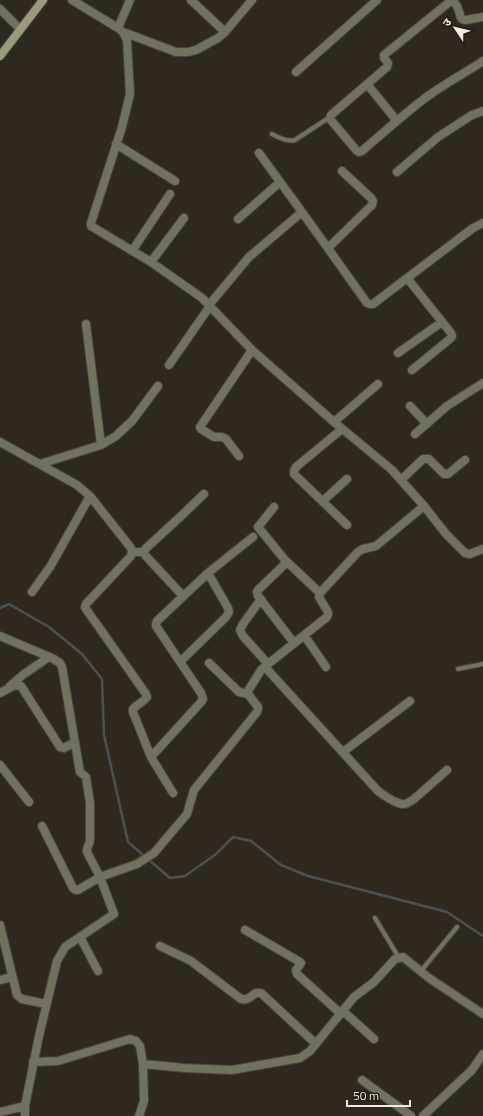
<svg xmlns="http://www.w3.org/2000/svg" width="483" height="1116" font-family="'Titillium Web','Noto Sans Devanagari',sans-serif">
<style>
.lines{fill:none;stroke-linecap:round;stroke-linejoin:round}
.stream{stroke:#485251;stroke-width:2.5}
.lane-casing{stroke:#4a433a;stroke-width:6}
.street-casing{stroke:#4a433a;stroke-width:10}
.secondary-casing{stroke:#4a433a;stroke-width:10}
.lane{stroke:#6f725e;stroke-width:4}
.street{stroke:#6f725e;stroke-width:8}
.secondary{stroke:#969c7c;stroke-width:8}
</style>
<rect width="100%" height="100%" fill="#2f281e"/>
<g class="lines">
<path class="stream" d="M0,608L9,604L49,627L82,654L102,679L104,735L128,842L170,878L185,876L216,854L233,837L251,841L281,865L308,876L447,912L483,936"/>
<g class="lane-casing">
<path id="lane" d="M272,134C279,138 287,142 295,140L330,117
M458,669L483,664
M375,918L399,958
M421,971L457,927"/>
</g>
<g class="street-casing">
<path id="street" d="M72,0L118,28L123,32L127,40L130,94L122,127L91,223V226L151,262L202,298L252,350L334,422L392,470L424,506L446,534L465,553L470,554L483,549
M191,0L225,32
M452,0L384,55V58L388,63L387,67L331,115L330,119L356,150L359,152L362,151C384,132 405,113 428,96C446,83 465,73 483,61
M452,0C461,7 458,15 462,19C463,20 465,20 466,20L483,17
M0,9L20,29
M118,28L130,0
M123,32L176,52H188L196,50L218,38L225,32L252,0
M296,72L377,0
M367,84L397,121
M116,144L175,181
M259,153L302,212L367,303L370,304H373L473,228L483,223
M397,172L438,137L472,115L483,111
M238,219L280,182
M328,248L372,205L373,201L371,198L342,171
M132,251L170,194
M151,262L184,218
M407,278L451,333L452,336L451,338L412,370
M209,305L249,257L302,212
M86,324L101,445
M398,353L442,322
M169,365L210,306
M410,406L427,424
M334,422L378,384
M342,429L296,467L294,471V474L347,525
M415,434L447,406L483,383
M0,442L77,485L90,496L131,548L132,552L131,556L86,604L85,607L86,609L146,694L147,697C144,702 137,704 133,709V712L151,757L173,793
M239,456L226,439L222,437H214L201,429L200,427L252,350
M40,464L101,445L116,436L132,421L158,386
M401,480L423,459H429L444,474H448L465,460
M323,501L347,479
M274,507L258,527L285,560L286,562L284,565L258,590L257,592L258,596L294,643
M137,552H142L144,554L183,596
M142,552L180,517L204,494
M285,560L320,593
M32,592L50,567L90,496
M261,599L243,624L240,630L243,636L268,664
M304,635L326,667
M0,636L52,658L60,663L62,667L80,772L86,777L90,803V840C90,845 86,847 87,852L100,877L78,890H76L73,888L42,826
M181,661L226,617L229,612L228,608L208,573
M209,663L239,692L248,694
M265,667L378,791C383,795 395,803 402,804C406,805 411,801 414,799L447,770
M10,686L24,674L49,657
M0,693L15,685L21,686L60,747L64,748L75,742
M343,752L410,701
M151,757L202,701L203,699L201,693L156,626V624L157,621L208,573L253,537
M0,765L29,802
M0,925L17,995L22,999L46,1004
M245,930L300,962L301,963L296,970L297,974L341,1014
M80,937L98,971
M160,946L191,961L241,999C247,1001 251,996 256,993H261L316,1044
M0,980L12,977
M343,1011L374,1039
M33,1062L58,1061L130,1039L136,1041L140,1046L143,1064L144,1101L139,1116
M143,1064L185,1068L232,1070L300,1058L310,1051L354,997L374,982L395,959L403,957L429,978L483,1014
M362,1080L411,1116
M0,1112L25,1106
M25,1116V1106L39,1036L57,961L65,947L114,914L100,877L137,864L154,853L187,814L194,790L257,712L258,709V707L248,694V691L261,670L268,664L327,617L328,614V612L319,597L320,593L358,552L363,549L376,546L424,506
M423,1116L472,1070L483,1054"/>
</g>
<g class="secondary-casing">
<path id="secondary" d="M0,56L43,0"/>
</g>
<use href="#lane" class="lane"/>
<use href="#street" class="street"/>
<use href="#secondary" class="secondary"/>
</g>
<g transform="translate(455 28) rotate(305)" stroke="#261e15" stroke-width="3" paint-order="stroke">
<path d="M0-3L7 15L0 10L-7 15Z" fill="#f1ebe5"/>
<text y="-6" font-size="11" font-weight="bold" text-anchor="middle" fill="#f1ebe5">उ</text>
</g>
<path d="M347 1100v6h63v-6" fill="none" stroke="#f1ebe5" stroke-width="2"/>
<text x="353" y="1100" font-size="12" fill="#f1ebe5" stroke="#261e15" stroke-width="3" paint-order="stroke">50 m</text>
</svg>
